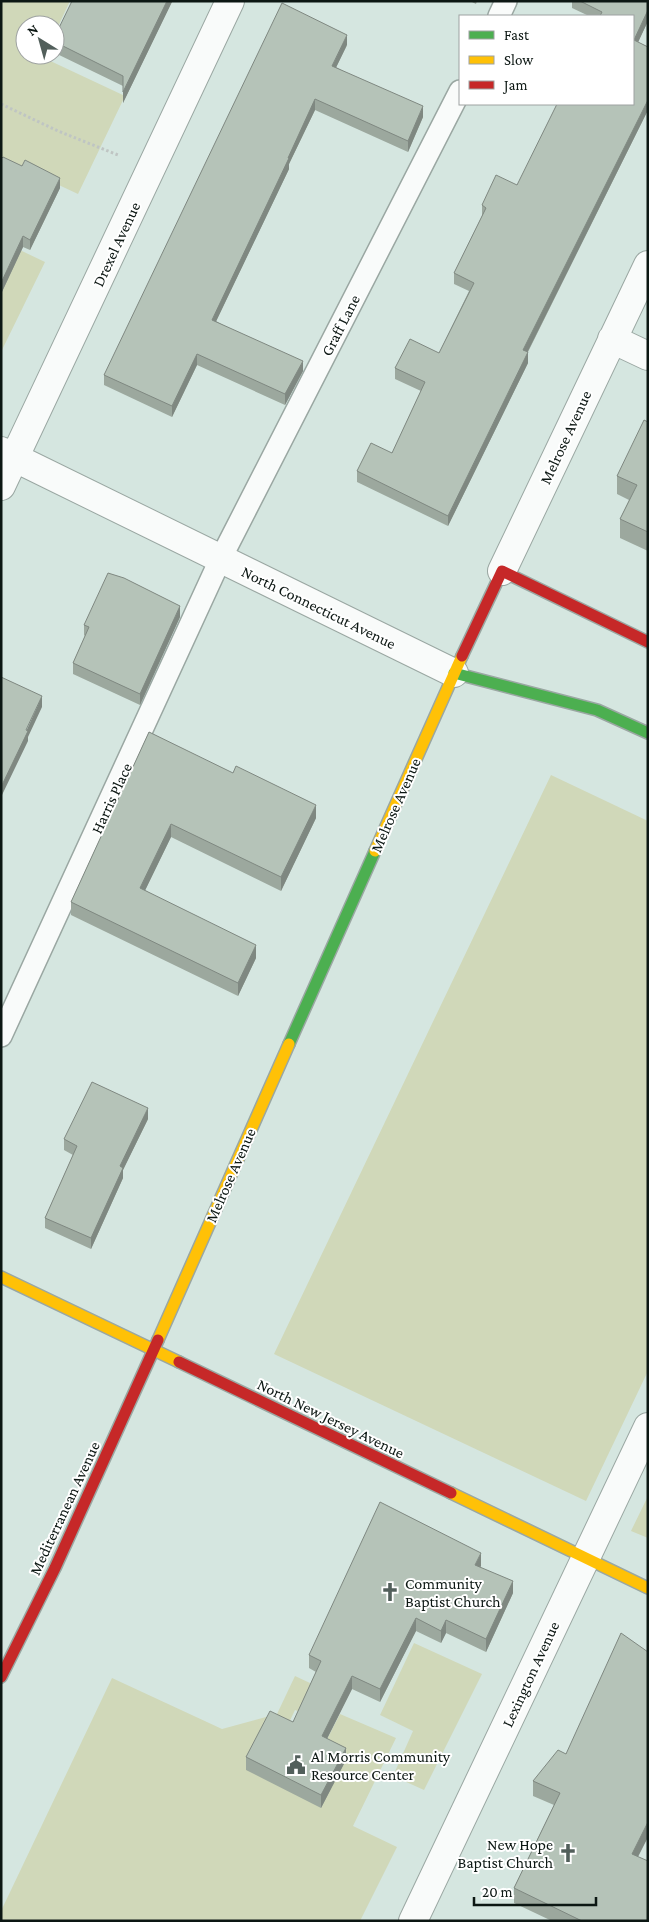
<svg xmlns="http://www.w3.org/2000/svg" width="649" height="1922" font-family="'Crimson Pro',serif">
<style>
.green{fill:#d0d8b9}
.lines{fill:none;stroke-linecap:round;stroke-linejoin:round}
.lane-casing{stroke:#9aa7a2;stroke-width:24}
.street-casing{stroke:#9aa7a2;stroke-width:30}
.fast-casing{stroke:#9aa7a2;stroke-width:14}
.slow-casing{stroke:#9aa7a2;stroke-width:14}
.jam-casing{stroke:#9aa7a2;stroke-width:14}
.path{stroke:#bfc5c3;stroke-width:3;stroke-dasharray:2.5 2.5;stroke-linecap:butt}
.lane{stroke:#f9fbfa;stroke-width:21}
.street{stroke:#f9fbfa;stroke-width:28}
.fast{stroke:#4caf50;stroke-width:11}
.slow{stroke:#ffc107;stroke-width:11}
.jam{stroke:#c62828;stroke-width:11}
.wall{fill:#9ca89e}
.shaded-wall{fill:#7f8881}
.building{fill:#b5c3b8;stroke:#7f8881}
.labels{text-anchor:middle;stroke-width:4;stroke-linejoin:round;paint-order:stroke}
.street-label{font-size:16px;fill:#0c1713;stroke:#fff}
.poi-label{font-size:16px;fill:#0c1713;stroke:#fff;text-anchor:start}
</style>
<rect width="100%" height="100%" fill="#d5e6e0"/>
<path class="green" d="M1,1H70L55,33V25H25V55H45L44,58L125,96L78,194L1,158Z
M1,241L45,262L1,352Z
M551,775L648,821V1371L586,1501L274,1354Z
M648,1496V1538L631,1531Z
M414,1643L482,1674L424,1790L393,1776L413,1731L380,1715Z
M295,1676L325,1690L313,1717L295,1710L285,1731L322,1749L340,1714L396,1738L353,1826L397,1847L360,1921H1V1911L112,1678L222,1729L277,1714Z"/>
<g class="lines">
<g class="lane-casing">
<path id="lane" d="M499,16L506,1
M1,1036L220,560L460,91"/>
</g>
<g class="street-casing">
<path id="street" d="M612,339L648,356
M1,451L454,673
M1,486L230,1
M502,571L648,265
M413,1921L648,1427"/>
</g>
<g class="fast-casing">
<path id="fast" d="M454,673L597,710L648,733
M289,1044L375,851"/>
</g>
<g class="slow-casing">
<path id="slow" d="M375,851L462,656
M1,1277L179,1362
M158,1340L289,1044
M451,1493L648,1588"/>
</g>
<g class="jam-casing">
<path id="jam" d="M462,656L502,571L648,642
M179,1362L451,1493
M1,1677L55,1568L158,1340"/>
</g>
<path class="path" d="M1,104L58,131L118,155"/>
<use href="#lane" class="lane"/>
<use href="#street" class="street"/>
<use href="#fast" class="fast"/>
<use href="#slow" class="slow"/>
<use href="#jam" class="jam"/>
</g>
<path class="wall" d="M172,1L123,103V86L55,53V36Z
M470,1H477L476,4Z
M572,1H648V21L638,42L648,47V110L528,352V363L448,526L357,482V471L392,453L421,391L395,379V368L439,353L469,291L454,284V273L482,216V205L517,185L633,16H589L572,8Z
M347,45L336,67L423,117L408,152L315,110L289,164V169L216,321L303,371L285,405L197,365L172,417L104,385V375Z
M1,159L60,188L30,250L23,247L1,294Z
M648,422V551L620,538V519L629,500L617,494V476Z
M180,617L140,705L73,674V663L85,636L84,635V625Z
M149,732L316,818L281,891L171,837L145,890L256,958L238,996L71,915V902Z
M148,1119L123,1170V1178L91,1249L45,1228V1218L73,1155L64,1150V1139Z
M481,1566L480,1567L513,1593L486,1652L446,1633L441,1643L416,1631L380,1702L352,1689L327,1738L346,1760L321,1808L246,1770V1757L293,1722L316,1672L309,1668V1655Z
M648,1652V1837L638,1857L648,1921H552L514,1903V1888L554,1805L533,1796V1781L566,1754Z"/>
<path class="shaded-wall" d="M167,1H172V2L123,103V92Z
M648,10V21L634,51V40Z
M347,35V45L332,76V66Z
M315,99V110L289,164V169L212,330V320Z
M648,100V110L523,361V350Z
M423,106V117L408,152V141Z
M60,178V188L30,250V240Z
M23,236V247L1,294V283Z
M528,352V363L448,526V516Z
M197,354V365L172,417V406Z
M303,361V371L285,405V394Z
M180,606V617L140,705V694Z
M42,696V707L28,737V741L2,795V785Z
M316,805V818L281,891V877Z
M171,824V837L140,901V888Z
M256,945V958L238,996V983Z
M148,1108V1119L123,1170V1178L91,1249V1238L120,1166Z
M481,1553V1566L475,1577V1565Z
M513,1581V1593L486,1652V1639Z
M416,1618V1631L380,1702V1689Z
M446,1620V1633L441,1643V1631Z
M352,1676V1689L322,1749V1736Z
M346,1748V1760L321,1808V1795Z
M648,1822V1837L632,1868V1854Z"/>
<path class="building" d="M72,1H167L123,92V76L55,42V36Z
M580,1H648V10L634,40L648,47V100L523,350L528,352L448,516L357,471L371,443L392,453L425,382L395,368L410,339L439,353L474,283L454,273L486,208L482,205L496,175L517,185L557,104H633V16H600L602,12Z
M282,3L347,35L332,66L423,106L408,141L315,99L288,158H289L212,320L303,361L285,394L197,354L172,406L104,375Z
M3,157L22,166L25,160L60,178L30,240L23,236L1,283V159Z
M644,420L648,422V532L620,519L637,485L617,476Z
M108,573L124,578L180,606L140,694L73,663L89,627L84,625Z
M1,677L42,696L26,730L28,731L2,785Z
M149,732L233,773L236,766L316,805L281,877L171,824L140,888L256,945L238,983L71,902Z
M92,1082L148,1108L120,1166L123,1168L91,1238L45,1218L77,1146L64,1139Z
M380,1502L481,1553L475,1565L513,1581L486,1639L446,1620L441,1631L416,1618L380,1689L352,1676L322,1736L346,1748L321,1795L246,1757L270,1711L293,1722L321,1661L309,1655Z
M621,1633L648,1652V1822L632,1854L648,1861V1921H582L514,1888L560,1793L533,1781L558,1750L566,1754Z"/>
<defs>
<g id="church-bare" transform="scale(1.5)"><path d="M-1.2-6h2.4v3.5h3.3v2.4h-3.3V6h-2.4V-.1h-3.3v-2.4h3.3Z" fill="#525f5b" stroke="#fff" stroke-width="2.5" paint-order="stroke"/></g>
<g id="civic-bare" transform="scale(1.5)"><path d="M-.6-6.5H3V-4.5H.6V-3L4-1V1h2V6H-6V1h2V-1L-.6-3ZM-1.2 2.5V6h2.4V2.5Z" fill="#525f5b" stroke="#fff" stroke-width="2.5" paint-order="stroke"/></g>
</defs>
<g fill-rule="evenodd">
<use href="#church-bare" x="390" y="1592"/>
<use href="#civic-bare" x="296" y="1765"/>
<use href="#church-bare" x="568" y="1853"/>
</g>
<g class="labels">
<g class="street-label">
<text transform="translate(116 244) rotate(-65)" y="6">Drexel Avenue</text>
<text transform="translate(340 325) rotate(-63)" y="6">Graff Lane</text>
<text transform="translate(565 437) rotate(-65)" y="6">Melrose Avenue</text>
<text transform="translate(319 607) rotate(26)" y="6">North Connecticut Avenue</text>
<text transform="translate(111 798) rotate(-65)" y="6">Harris Place</text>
<text transform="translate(395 805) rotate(-66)" y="6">Melrose Avenue</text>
<text transform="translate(230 1175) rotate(-66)" y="6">Melrose Avenue</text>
<text transform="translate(331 1418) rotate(26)" y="6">North New Jersey Avenue</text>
<text transform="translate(64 1508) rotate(-65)" y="6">Mediterranean Avenue</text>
<text transform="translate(530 1674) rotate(-65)" y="6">Lexington Avenue</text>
</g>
<g class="poi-label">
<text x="405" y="1589">Community<tspan x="405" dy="18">Baptist Church</tspan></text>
<text x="311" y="1762">Al Morris Community<tspan x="311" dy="18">Resource Center</tspan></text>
<text x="553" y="1850" text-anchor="end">New Hope<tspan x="553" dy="18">Baptist Church</tspan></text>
</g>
</g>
<rect width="649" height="1922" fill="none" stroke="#0c1713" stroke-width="5"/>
<rect x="459" y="15" width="175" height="90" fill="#ffffff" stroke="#9ea2a1"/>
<rect x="469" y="31" width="25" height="8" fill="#4caf50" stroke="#9ea2a1"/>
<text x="504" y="40" font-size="15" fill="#0c1713">Fast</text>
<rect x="469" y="56" width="25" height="8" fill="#ffc107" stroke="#9ea2a1"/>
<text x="504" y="65" font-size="15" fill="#0c1713">Slow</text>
<rect x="469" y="81" width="25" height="8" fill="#c62828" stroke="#9ea2a1"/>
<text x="504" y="90" font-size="15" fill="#0c1713">Jam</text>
<g transform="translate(40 40) rotate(323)"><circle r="24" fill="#ffffff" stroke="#9ea2a1"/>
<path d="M0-4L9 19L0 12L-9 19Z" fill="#525f5b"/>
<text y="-8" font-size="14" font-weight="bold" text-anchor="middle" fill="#0c1713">N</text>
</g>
<path d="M474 1897v8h122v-8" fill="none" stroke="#0c1713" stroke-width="2.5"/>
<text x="482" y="1897" font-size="15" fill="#0c1713" stroke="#ffffff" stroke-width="4" paint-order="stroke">20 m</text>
</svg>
